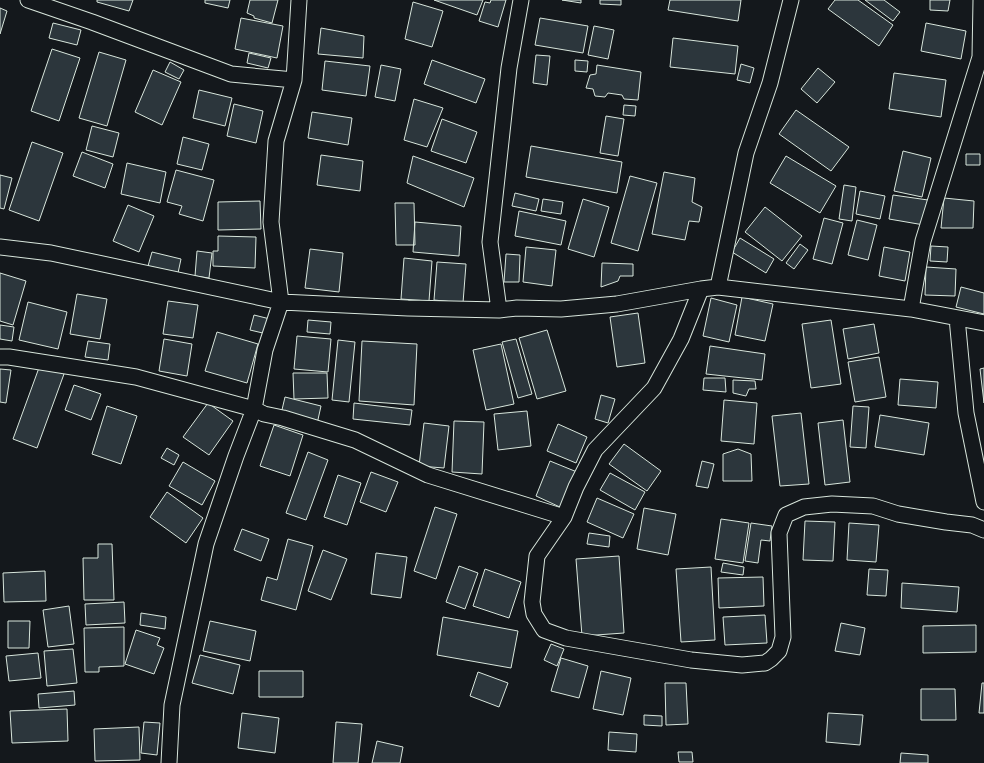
<svg xmlns="http://www.w3.org/2000/svg" width="984" height="763" font-family="Signika,sans-serif">
<style>
.building{fill:#2c363c;stroke:#d8e6dc}
.lines{fill:none;stroke-linecap:round;stroke-linejoin:round}
.minor-casing{stroke:#d8e6dc;stroke-width:17}
.minor{stroke:#14181c;stroke-width:15}
</style>
<rect width="100%" height="100%" fill="#14181c"/>
<path class="building" d="M97,0H133L129,11L97,2Z
M205,0H230L228,8L205,3Z
M250,0H278L272,23L254,18V16L247,13Z
M434,0H483L477,15Z
M491,0H506L498,27L479,21L485,2L490,3Z
M562,0H581V3Z
M600,0H621V5L600,4Z
M670,0H741L738,21L668,10Z
M835,0H858L893,25L879,46L828,9Z
M865,0H884L900,12L893,21Z
M930,0H950L948,11L930,10Z
M413,2L443,11L432,47L405,39Z
M0,8L7,11L0,34Z
M241,18L283,26L277,58L235,49Z
M540,18L588,26L583,53L535,45Z
M53,23L81,30L77,45L49,38Z
M926,23L966,31L961,59L921,51Z
M594,26L614,30L608,59L588,55Z
M321,28L364,36L363,58L318,54Z
M673,38L738,46L735,74L670,67Z
M52,49L80,58L59,121L31,111Z
M99,52L126,60L107,126L79,118Z
M249,53L271,58L268,68L247,63Z
M536,55L550,56L547,85L533,83Z
M432,60L485,79L476,103L424,84Z
M575,60L588,61L587,72L575,71Z
M325,61L370,66L366,96L322,90Z
M170,62L184,70L179,79L165,72Z
M741,64L754,68L750,83L737,80Z
M381,65L401,69L395,101L375,97Z
M597,65L641,72L638,100L624,99L622,95L608,93L605,97L595,96L593,89L586,88L590,75L596,74Z
M818,68L835,82L817,103L801,89Z
M153,70L181,82L162,125L135,112Z
M894,73L946,80L941,117L889,109Z
M199,90L232,98L225,126L193,118Z
M414,99L443,108L427,147L404,140Z
M234,104L263,111L256,143L227,136Z
M624,105L636,106L635,116L623,115Z
M796,110L849,147L831,171L779,134Z
M312,112L352,118L348,145L308,138Z
M606,116L624,119L618,156L600,153Z
M442,119L477,132L466,163L431,151Z
M92,126L119,133L113,157L86,150Z
M183,137L209,144L202,170L177,164Z
M32,142L63,153L39,221L9,210Z
M531,146L622,162L617,193L526,177Z
M903,151L931,158L922,197L894,191Z
M82,152L113,164L105,188L73,176Z
M966,154H980V165H966Z
M321,155L363,161L360,191L317,185Z
M413,156L474,178L464,207L407,183Z
M786,156L836,186L820,213L770,183Z
M127,163L166,172L160,203L121,194Z
M176,170L214,180L203,221L179,214L182,206L167,202Z
M664,172L695,178L692,202L702,207L699,222L689,221L685,240L652,234Z
M0,175L12,178L4,209L0,208Z
M630,176L657,183L638,251L611,243Z
M844,185L856,187L852,221L839,219Z
M860,191L885,196L880,219L856,214Z
M515,193L539,199L536,211L512,206Z
M893,195L928,200L924,225L889,219Z
M944,198L974,201L973,228H941Z
M543,199L563,202L561,214L541,211Z
M583,199L609,207L594,257L568,249Z
M260,201L261,229L218,230V202Z
M395,203H414L415,245H396Z
M128,205L154,216L139,252L113,241Z
M765,207L802,236L782,261L745,232Z
M519,211L566,221L561,245L515,236Z
M824,218L843,223L832,264L813,259Z
M857,220L877,225L868,260L848,255Z
M415,222L461,226L459,256L413,252Z
M218,236L256,237L255,268L213,266V251H218Z
M740,238L774,259L766,273L732,252Z
M800,244L808,250L794,269L786,263Z
M931,246L948,247L947,262L930,261Z
M526,247L556,250L552,286L523,282Z
M884,247L910,252L905,281L879,276Z
M310,249L343,253L339,292L305,288Z
M197,251L212,253L209,278L195,276Z
M152,252L181,259L178,273L148,266Z
M506,254L520,255L519,282H504Z
M404,258L432,261L429,301L401,299Z
M437,262L466,264L463,303L434,300Z
M602,263L633,264V276H620L618,281L601,287Z
M926,267L956,269L955,296L925,295Z
M0,273L26,281L13,325L0,321Z
M961,287L984,293V314L956,307Z
M77,294L107,299L100,339L70,334Z
M742,297L773,304L765,341L735,335Z
M711,298L737,305L729,342L703,336Z
M168,301L198,305L193,338L163,334Z
M28,302L67,312L58,349L19,340Z
M638,313L645,363L617,367L610,317Z
M254,315L270,319L267,334L250,330Z
M308,320L331,322L330,334L307,332Z
M831,320L841,384L811,388L802,324Z
M874,324L879,353L848,359L843,329Z
M0,325L14,327L12,341L0,339Z
M547,330L566,391L537,399L519,338Z
M217,332L258,344L247,383L205,371Z
M297,336L331,339L328,372L294,369Z
M164,339L192,344L187,376L159,371Z
M516,339L532,394L518,398L502,342Z
M338,340L355,342L349,402L332,400Z
M88,341L110,344L108,360L85,357Z
M362,341L417,344L414,405L359,401Z
M501,344L514,404L486,410L473,350Z
M710,346L765,354L762,380L706,374Z
M879,357L886,397L855,402L848,362Z
M40,365L64,374L37,448L13,439Z
M984,368V403L980,369Z
M0,369L11,370L6,403L0,402Z
M293,373H327L328,398L294,399Z
M704,378H725L726,392L703,390Z
M900,379L938,382L936,408L898,405Z
M733,380L755,381L756,389H749L746,396L733,393Z
M74,385L101,394L91,420L65,410Z
M601,395L615,399L608,423L595,419Z
M285,397L321,406L317,424L281,414Z
M724,400L757,403L754,444L721,441Z
M208,403L233,421L209,455L183,437Z
M354,403L412,410L410,425L353,419Z
M107,406L137,416L121,464L92,454Z
M853,406L869,407L866,448L850,447Z
M527,411L531,446L498,450L494,414Z
M801,413L809,484L780,486L772,416Z
M880,415L929,423L924,455L875,447Z
M843,420L850,482L825,485L818,423Z
M454,421L484,422L482,474L452,472Z
M424,423L449,426L444,468L419,466Z
M558,424L587,437L576,463L547,451Z
M274,425L303,435L290,476L260,466Z
M624,444L661,471L647,491L609,464Z
M167,448L179,455L174,465L161,458Z
M738,449L751,454L752,481H723V454Z
M308,452L328,460L306,520L286,513Z
M550,461L577,472L562,508L536,496Z
M702,461L714,464L708,488L696,486Z
M183,462L215,481L202,505L169,486Z
M371,472L398,482L386,512L360,502Z
M610,473L645,492L635,510L600,490Z
M338,475L361,483L347,525L324,517Z
M167,492L203,518L186,543L150,517Z
M597,498L634,514L623,538L587,522Z
M435,507L457,514L436,579L414,571Z
M644,508L676,514L668,555L637,549Z
M721,519L749,523L743,563L715,559Z
M805,521L835,522L833,561L803,560Z
M751,523L772,526L770,541L761,540L758,563L745,561Z
M849,523L879,525L876,562L847,560Z
M242,529L269,539L261,561L234,550Z
M589,533L610,536L609,547L587,544Z
M288,539L313,546L296,610L261,600L267,577L277,580Z
M98,544H112L114,600H84L83,558H98Z
M323,550L347,559L331,600L308,591Z
M376,553L407,557L401,598L371,594Z
M619,556L624,633L582,636L576,559Z
M723,563L744,567L743,575L721,572Z
M459,566L478,573L465,609L446,602Z
M711,567L715,640L681,642L676,569Z
M485,569L521,582L509,618L473,606Z
M869,569L888,570L886,596L867,595Z
M45,571L46,601L4,602L3,573Z
M763,577L764,606L719,608L718,578Z
M902,583L959,587L957,612L901,608Z
M124,602L125,623L86,625L85,604Z
M69,606L74,644L48,647L43,610Z
M141,613L166,617L165,629L140,625Z
M765,615L767,643L725,645L723,617Z
M443,617L518,631L511,668L437,655Z
M8,621H30L29,648H8Z
M210,621L256,631L250,661L203,651Z
M841,623L865,628L860,655L835,651Z
M976,625V652L923,653V626Z
M124,627V666L99,667V672H85L84,628Z
M136,630L160,638L157,645L164,648L154,674L125,664Z
M551,644L564,649L557,666L544,660Z
M73,649L77,683L47,686L44,651Z
M38,653L41,678L9,681L6,656Z
M200,655L240,665L233,694L192,683Z
M561,658L588,666L579,698L551,691Z
M259,671H303V697H259Z
M601,671L631,678L623,715L593,709Z
M478,672L508,683L499,707L470,696Z
M665,683H686L688,724L666,725Z
M982,683H984V713H979Z
M921,689H955L956,720H921Z
M74,691L75,705L39,708L38,694Z
M67,709L68,741L12,743L10,711Z
M242,713L279,718L275,753L238,748Z
M828,713L863,715L860,745L826,742Z
M644,715L662,716V726L644,725Z
M144,722L160,723L157,755L141,753Z
M336,722L362,724L358,763H333Z
M139,727L140,760L95,761L94,729Z
M609,732L637,734L636,752L608,750Z
M377,741L403,747L400,763H372Z
M678,752H692L693,762H679Z
M901,753L928,755V763H900Z"/>
<g class="lines">
<g class="minor-casing">
<path id="minor" d="M28,0L92,22L231,74L294,80
M0,247L51,253L281,302L408,308L499,310L517,308L561,309L617,304L701,289L718,287L911,309L984,323
M718,287L746,153L770,83L791,0
M701,289L681,339L654,388L595,450L576,487L564,517L537,556L532,602L534,614L544,630L566,638L691,660L742,665L765,663L771,659L779,651L783,637L779,533L786,515L804,507L832,504L873,506L898,514L946,522L972,525L984,530
M911,309L923,241L980,57L981,0
M499,310L490,242L509,68L521,0
M957,318L966,413L984,502
M0,357H9L136,377L254,409L264,414L283,418L355,440L428,475L564,517
M169,763L172,705L206,544L236,456L254,409L265,350L281,302L271,222L276,141L294,80L299,0"/>
</g>
<use href="#minor" class="minor"/>
</g>
</svg>
